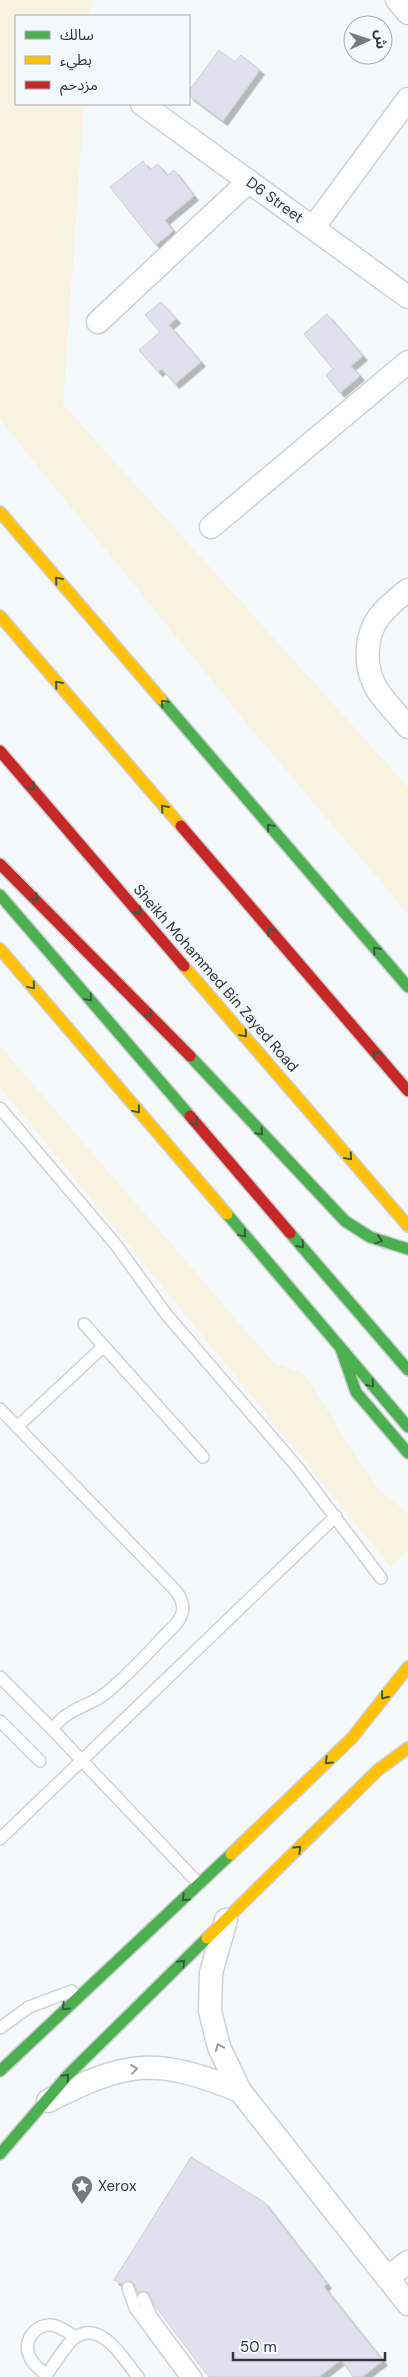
<svg xmlns="http://www.w3.org/2000/svg" width="408" height="2377" font-family="'DM Sans','Noto Sans Arabic',sans-serif">
<style>
.sand{fill:#f7f3e0}
.building{fill:#e2dfef;stroke:#cccdcf;filter:url(#shadow)}
.lines{fill:none;stroke-linecap:round;stroke-linejoin:round}
.lane-casing{stroke:#ced1d3;stroke-width:14}
.street-casing{stroke:#ced1d3;stroke-width:25}
.fast-casing{stroke:#ced1d3;stroke-width:14}
.slow-casing{stroke:#ced1d3;stroke-width:14}
.jam-casing{stroke:#ced1d3;stroke-width:14}
.lane{stroke:#fefefe;stroke-width:11}
.street{stroke:#fefefe;stroke-width:22}
.fast{stroke:#4caf50;stroke-width:11}
.slow{stroke:#ffc107;stroke-width:11}
.jam{stroke:#c62828;stroke-width:11}
.oneway{stroke:#3a5a3f}
.oneway2{stroke:#989a9b}
.labels{text-anchor:middle;stroke-width:4.5;stroke-linejoin:round;paint-order:stroke}
.street-label{font-size:15px;fill:#333638;stroke:#f3f9fe}
.poi-label{font-size:15px;fill:#333638;stroke:#f3f9fe;text-anchor:start}
</style>
<defs>
<filter id="shadow"><feDropShadow dx="4.5" dy="4.5" stdDeviation="0" flood-color="#0004"/></filter>
</defs>
<rect width="100%" height="100%" fill="#f6f9fb"/>
<path class="sand" d="M0,0H92L90,16H16V104H84L63,404L408,787V914L256,735L0,420Z
M0,1046L274,1363L303,1373L378,1489L408,1513V1551L391,1567L0,1087Z"/>
<path class="building" d="M219,50L235,62L241,55L260,70L223,121L189,96V91Z
M143,161L150,170L158,164L167,176L174,170L194,196L165,220L173,231L156,245L110,187Z
M161,302L176,319L169,325L201,362L175,384L162,369L158,372L139,350L160,332L145,315Z
M327,314L363,356L351,366L360,376L340,393L326,375L333,369L304,334Z
M191,2157L264,2202L327,2284L324,2287L383,2361L362,2377H353L341,2360L319,2377H209L155,2306L148,2292L143,2291L138,2293L135,2285L130,2281L122,2284L114,2280Z"/>
<g class="lines">
<g class="lane-casing">
<path id="lane" d="M0,1108L116,1245L166,1314L298,1468L381,1578
M84,1324L203,1457
M0,1409L176,1591C185,1603 185,1613 176,1624C153,1647 131,1673 106,1693C86,1709 72,1705 52,1729L0,1677
M17,1427L104,1346
M0,1721L40,1761
M52,1729L199,1884
M0,1839L336,1516
M0,2028L29,2007L72,1991
M128,2288L135,2308L186,2377
M143,2298L151,2316L196,2377
M46,2375C40,2369 31,2363 29,2355C23,2340 36,2324 51,2325C60,2326 68,2333 76,2337
M45,2377C53,2367 66,2343 76,2337C102,2320 125,2361 138,2377"/>
</g>
<g class="street-casing">
<path id="street" d="M397,0L408,13
M142,104L408,297
M313,228L408,99
M98,322L249,181
M211,527L408,362
M408,590C398,598 387,606 379,617C364,638 364,669 378,691C387,704 398,715 408,727
M226,1920L211,1973L210,2011L219,2047L240,2091L408,2304
M48,2101C129,2060 155,2057 240,2091
M387,2278L408,2262"/>
</g>
<g class="fast-casing">
<path id="fast" d="M161,699L408,987
M0,895L190,1116
M190,1056L345,1221L370,1237L408,1249
M227,1214L408,1427
M290,1233L408,1370
M341,1349L356,1392L408,1453
M0,2071L231,1854
M0,2154L68,2075L207,1938"/>
</g>
<g class="slow-casing">
<path id="slow" d="M0,512L161,699
M0,616L181,826
M0,949L227,1214
M184,966L408,1226
M231,1854L352,1738L408,1667
M207,1938L378,1770L408,1748"/>
</g>
<g class="jam-casing">
<path id="jam" d="M0,751L184,966
M181,826L408,1091
M0,864L190,1056
M190,1116L290,1233"/>
</g>
<use href="#lane" class="lane"/>
<use href="#street" class="street"/>
<use href="#fast" class="fast"/>
<use href="#slow" class="slow"/>
<use href="#jam" class="jam"/>
</g>
<defs><path id="oneway-chevron" d="M-2-3.5L2.5 0L-2 3.5" fill="none" stroke-width="1.6" stroke-linecap="round" stroke-linejoin="round" transform="scale(1.25)"/></defs>
<g class="oneway">
<use href="#oneway-chevron" transform="translate(58 580) rotate(-131)"/>
<use href="#oneway-chevron" transform="translate(58 684) rotate(-131)"/>
<use href="#oneway-chevron" transform="translate(164 703) rotate(-131)"/>
<use href="#oneway-chevron" transform="translate(32 787) rotate(49)"/>
<use href="#oneway-chevron" transform="translate(164 808) rotate(-131)"/>
<use href="#oneway-chevron" transform="translate(270 827) rotate(-131)"/>
<use href="#oneway-chevron" transform="translate(35 898) rotate(45)"/>
<use href="#oneway-chevron" transform="translate(138 911) rotate(49)"/>
<use href="#oneway-chevron" transform="translate(270 931) rotate(-131)"/>
<use href="#oneway-chevron" transform="translate(376 950) rotate(-131)"/>
<use href="#oneway-chevron" transform="translate(32 986) rotate(50)"/>
<use href="#oneway-chevron" transform="translate(89 998) rotate(49)"/>
<use href="#oneway-chevron" transform="translate(149 1014) rotate(45)"/>
<use href="#oneway-chevron" transform="translate(244 1034) rotate(49)"/>
<use href="#oneway-chevron" transform="translate(376 1054) rotate(-131)"/>
<use href="#oneway-chevron" transform="translate(137 1110) rotate(50)"/>
<use href="#oneway-chevron" transform="translate(195 1122) rotate(49)"/>
<use href="#oneway-chevron" transform="translate(260 1132) rotate(47)"/>
<use href="#oneway-chevron" transform="translate(349 1157) rotate(49)"/>
<use href="#oneway-chevron" transform="translate(243 1234) rotate(50)"/>
<use href="#oneway-chevron" transform="translate(379 1240) rotate(18)"/>
<use href="#oneway-chevron" transform="translate(301 1245) rotate(49)"/>
<use href="#oneway-chevron" transform="translate(371 1384) rotate(49)"/>
<use href="#oneway-chevron" transform="translate(384 1696) rotate(128)"/>
<use href="#oneway-chevron" transform="translate(328 1761) rotate(136)"/>
<use href="#oneway-chevron" transform="translate(298 1849) rotate(-44)"/>
<use href="#oneway-chevron" transform="translate(185 1898) rotate(136)"/>
<use href="#oneway-chevron" transform="translate(182 1963) rotate(-45)"/>
<use href="#oneway-chevron" transform="translate(65 2007) rotate(136)"/>
<use href="#oneway-chevron" transform="translate(66 2077) rotate(-46)"/>
</g>
<g class="oneway2">
<use href="#oneway-chevron" transform="translate(219 2047) rotate(-112)"/>
<use href="#oneway-chevron" transform="translate(134 2069) rotate(-7)"/>
</g>
<defs>
<g id="sight-pin" transform="scale(1.125)"><path d="M0 17L-7.5 6A9.5 9.5 0 1 1 7.5 6Z" fill="#777a7c" stroke="#f3f9fe"/><path d="M0-6L1.8-2.2L6-1.7L2.9 1.2L3.7 5.4L0 3.3L-3.7 5.4L-2.9 1.2L-6-1.7L-1.8-2.2Z" fill="#fff"/></g>
</defs>
<g fill-rule="evenodd">
<use href="#sight-pin" x="82" y="2186"/>
</g>
<g class="labels">
<g class="street-label">
<text transform="translate(275 200) rotate(36)" y="5">D6 Street</text>
<text transform="translate(216 978) rotate(49)" y="5">Sheikh Mohammed Bin Zayed Road</text>
</g>
<g class="poi-label">
<text x="98" y="2191">Xerox</text>
</g>
</g>
<rect x="15" y="15" width="175" height="90" fill="#f3f9fe" stroke="#a6abaf"/>
<rect x="25" y="31" width="25" height="8" fill="#4caf50" stroke="#a6abaf"/>
<text x="60" y="40" font-size="15" fill="#333638">سالك</text>
<rect x="25" y="56" width="25" height="8" fill="#ffc107" stroke="#a6abaf"/>
<text x="60" y="65" font-size="15" fill="#333638">بطيء</text>
<rect x="25" y="81" width="25" height="8" fill="#c62828" stroke="#a6abaf"/>
<text x="60" y="90" font-size="15" fill="#333638">مزدحم</text>
<g transform="translate(368 40) rotate(87)"><circle r="24" fill="#f3f9fe" stroke="#a6abaf"/>
<path d="M0-4L9 19L0 12L-9 19Z" fill="#777a7c"/>
<text y="-8" font-size="14" font-weight="bold" text-anchor="middle" fill="#333638">ش</text>
</g>
<path d="M233 2352v8h152v-8" fill="none" stroke="#333638" stroke-width="2.5"/>
<text x="240" y="2352" font-size="15" fill="#333638" stroke="#f3f9fe" stroke-width="4" paint-order="stroke">50 m</text>
</svg>
